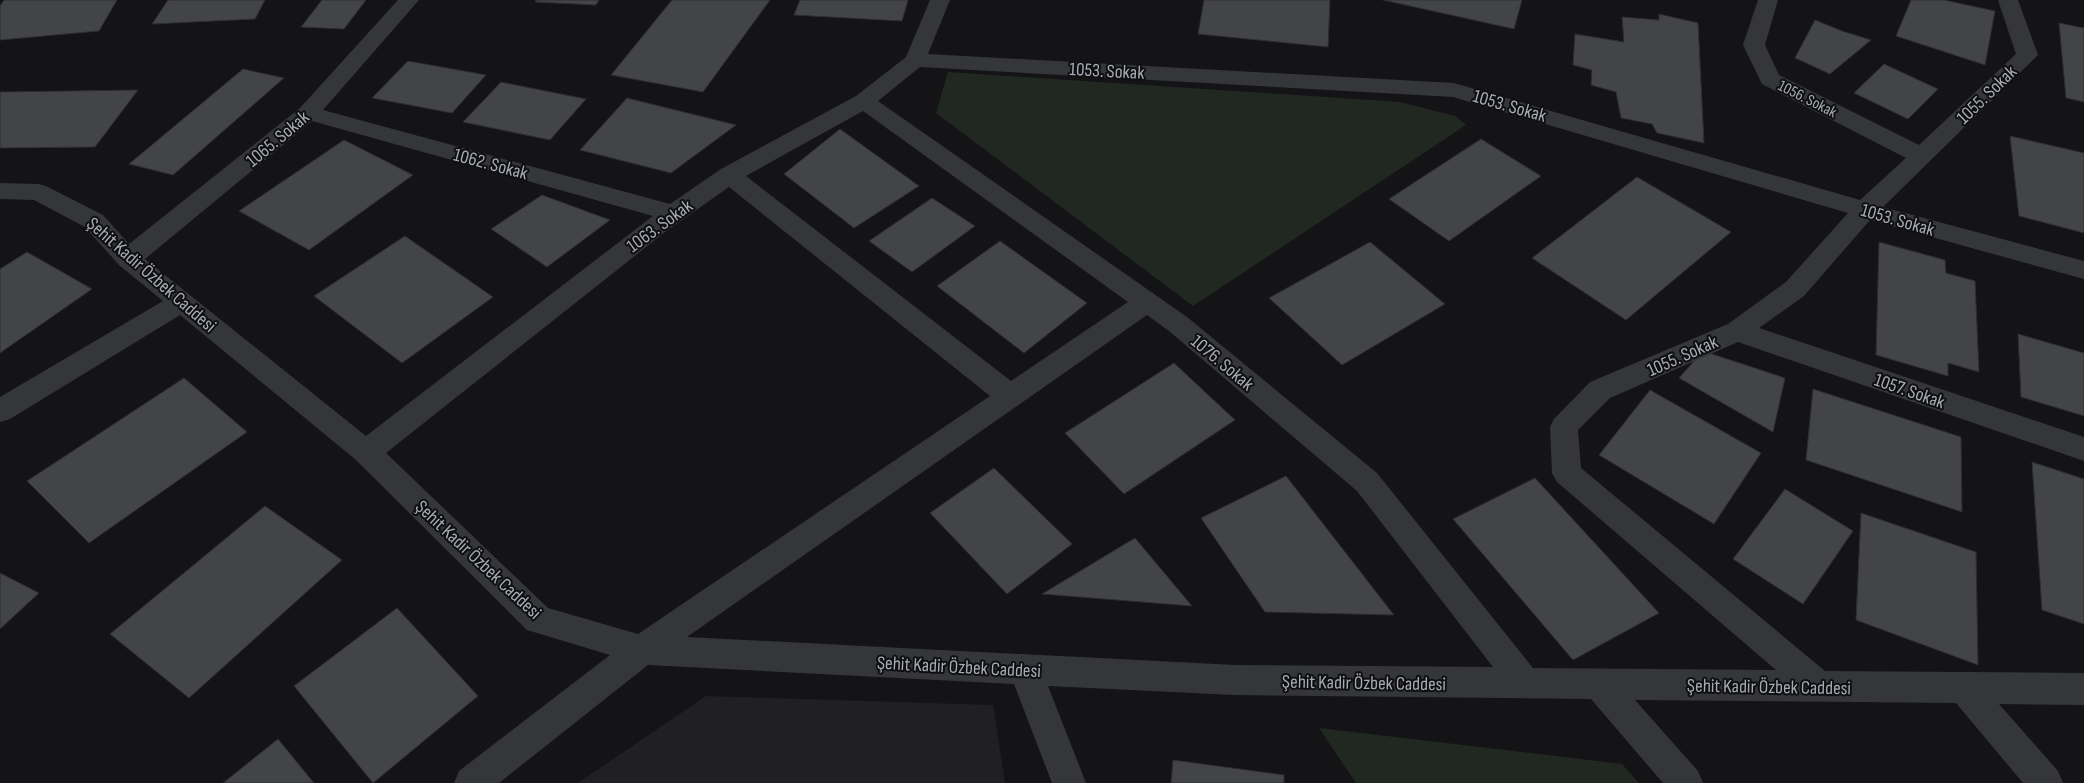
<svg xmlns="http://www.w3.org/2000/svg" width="2084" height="783" font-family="'Sofia Sans Condensed',sans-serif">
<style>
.built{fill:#202022}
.green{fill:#212822}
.building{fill:#434448;stroke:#2e2e31}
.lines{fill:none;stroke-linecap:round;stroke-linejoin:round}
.street{fill:#35363a;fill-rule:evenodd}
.labels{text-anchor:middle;stroke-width:4;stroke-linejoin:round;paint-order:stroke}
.far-street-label{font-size:16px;fill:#a7abb5;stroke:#0f0f11}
.street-label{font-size:19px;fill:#a7abb5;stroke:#0f0f11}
</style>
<rect width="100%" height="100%" fill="#141416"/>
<path class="built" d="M706,696L993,705L1005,783H578Z"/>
<path class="green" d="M948,72L1400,102L1455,116L1466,125L1193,306L936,113Z
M1319,728L1622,764L1639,783H1356Z"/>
<path class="building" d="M4,0H117L99,31L0,40V6Z
M168,0H265L255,19L152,24Z
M322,0H366L344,29L301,27Z
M536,0H599L596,5L535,2Z
M672,0H770L703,92L611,75Z
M800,0H908L902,21L794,15Z
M1204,0H1330L1328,47L1198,34Z
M1383,0H1522L1514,29Z
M1911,0H1944L1995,11L1985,65L1896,36Z
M1659,14L1698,23L1704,143L1657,133L1652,124L1621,118L1616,92L1591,85L1592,70L1573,65L1575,34L1624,42L1622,17L1659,20Z
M1815,20L1842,31L1871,40L1830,74L1795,58Z
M2059,23L2084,28V102L2066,98Z
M408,61L486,75L452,113L372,98Z
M1884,64L1938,89L1908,119L1854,93Z
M243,69L284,78L173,175L129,164Z
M501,82L586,99L550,140L463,122Z
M138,90L95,147L0,148V92Z
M627,98L736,125L671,173L580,150Z
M840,129L919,186L854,228L784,174Z
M2010,136L2084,153V233L2019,216Z
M1481,139L1541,176L1449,241L1389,199Z
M344,140L413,175L309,250L239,211Z
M1637,177L1731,232L1626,320L1532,258Z
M542,195L610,220L547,267L491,229Z
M932,198L975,226L912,272L869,241Z
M405,236L493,297L402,363L314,296Z
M1000,241L1087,303L1024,353L937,286Z
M1370,242L1445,304L1342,365L1269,298Z
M1879,242L1945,260L1946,273L1975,281L1979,372L1948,363V376L1876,355Z
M27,252L92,289L0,353V269Z
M2018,334L2084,353V416L2021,397Z
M1703,351L1785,378L1773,432L1679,378Z
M1174,363L1235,420L1124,494L1065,433Z
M184,378L247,432L89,543L27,481Z
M1813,389L1961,437L1962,512L1806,460Z
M1650,390L1761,453L1714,524L1599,455Z
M2032,462L2084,479V624L2042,610Z
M994,468L1072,544L1007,594L930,513Z
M1286,476L1394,615L1265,612L1201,518Z
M1535,478L1659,613L1573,660L1453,519Z
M1785,489L1853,531L1803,604L1733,559Z
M265,506L342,560L189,698L110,634Z
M1861,513L1976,552L1978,665L1856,620Z
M1135,538L1192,606L1042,594Z
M0,573L39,593L0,629Z
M397,608L478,696L373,783L294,686Z
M278,739L314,783H223Z
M1173,760L1284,775V783H1171Z"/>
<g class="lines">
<path class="street" d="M398,0H419L323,110L670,204L721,169L856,96L906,57L930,0H950L928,54L1454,83L1860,200L1906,158L1762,84L1743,45L1758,0H1778L1765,45L1779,75L1919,145L2016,54L1998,0H2018L2038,55L1883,207L2084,261V279L1870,220L1804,296L1759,328L2084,437V461L1738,342L1610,398L1578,430L1581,468L1825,671L2084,673V705L1999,704L2058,771L2063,783H2023L1956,703L1635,700L1698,771L1703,783H1663L1591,699L1235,695L1048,686L1086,783H1052L1014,684L648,665L499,783H454L459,771L610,655L527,630L356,460L180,315L10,419L0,422V397L163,301L119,265L85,227L34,200L0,199V183L38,184L46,186L103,215L129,244L300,108ZM920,67L1453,97L1848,213L1786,282L1728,324L1590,382L1554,419L1550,427L1552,473L1557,482L1776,670L1533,668L1377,473L1187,317L878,101ZM863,111L1128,302L1011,381L746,176ZM312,121L653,216L366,436L145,259ZM729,187L990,396L638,634L548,608L386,453L665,232ZM1147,315L1169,331L1357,491L1493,667L1235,665L687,637Z"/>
</g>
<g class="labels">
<g class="far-street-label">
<text transform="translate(1808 98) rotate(27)" y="6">1056. Sokak</text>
</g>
<g class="street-label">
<text transform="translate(1107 70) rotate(3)" y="7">1053. Sokak</text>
<text transform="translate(1986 94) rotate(-44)" y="7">1055. Sokak</text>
<text transform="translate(1510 105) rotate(16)" y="7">1053. Sokak</text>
<text transform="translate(277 138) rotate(-40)" y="7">1065. Sokak</text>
<text transform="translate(491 163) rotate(15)" y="7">1062. Sokak</text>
<text transform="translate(1898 219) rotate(16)" y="7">1053. Sokak</text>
<text transform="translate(659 225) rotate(-36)" y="7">1063. Sokak</text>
<text transform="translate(152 274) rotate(41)" y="7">Şehit Kadir Özbek Caddesi</text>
<text transform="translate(1682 355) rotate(-24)" y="7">1055. Sokak</text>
<text transform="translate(1223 362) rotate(40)" y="7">1076. Sokak</text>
<text transform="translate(1910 390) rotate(19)" y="7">1057. Sokak</text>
<text transform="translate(479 559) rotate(43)" y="7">Şehit Kadir Özbek Caddesi</text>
<text transform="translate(959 666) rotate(3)" y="7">Şehit Kadir Özbek Caddesi</text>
<text transform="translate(1364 682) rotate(1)" y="7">Şehit Kadir Özbek Caddesi</text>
<text transform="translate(1769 686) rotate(1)" y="7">Şehit Kadir Özbek Caddesi</text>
</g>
</g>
</svg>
